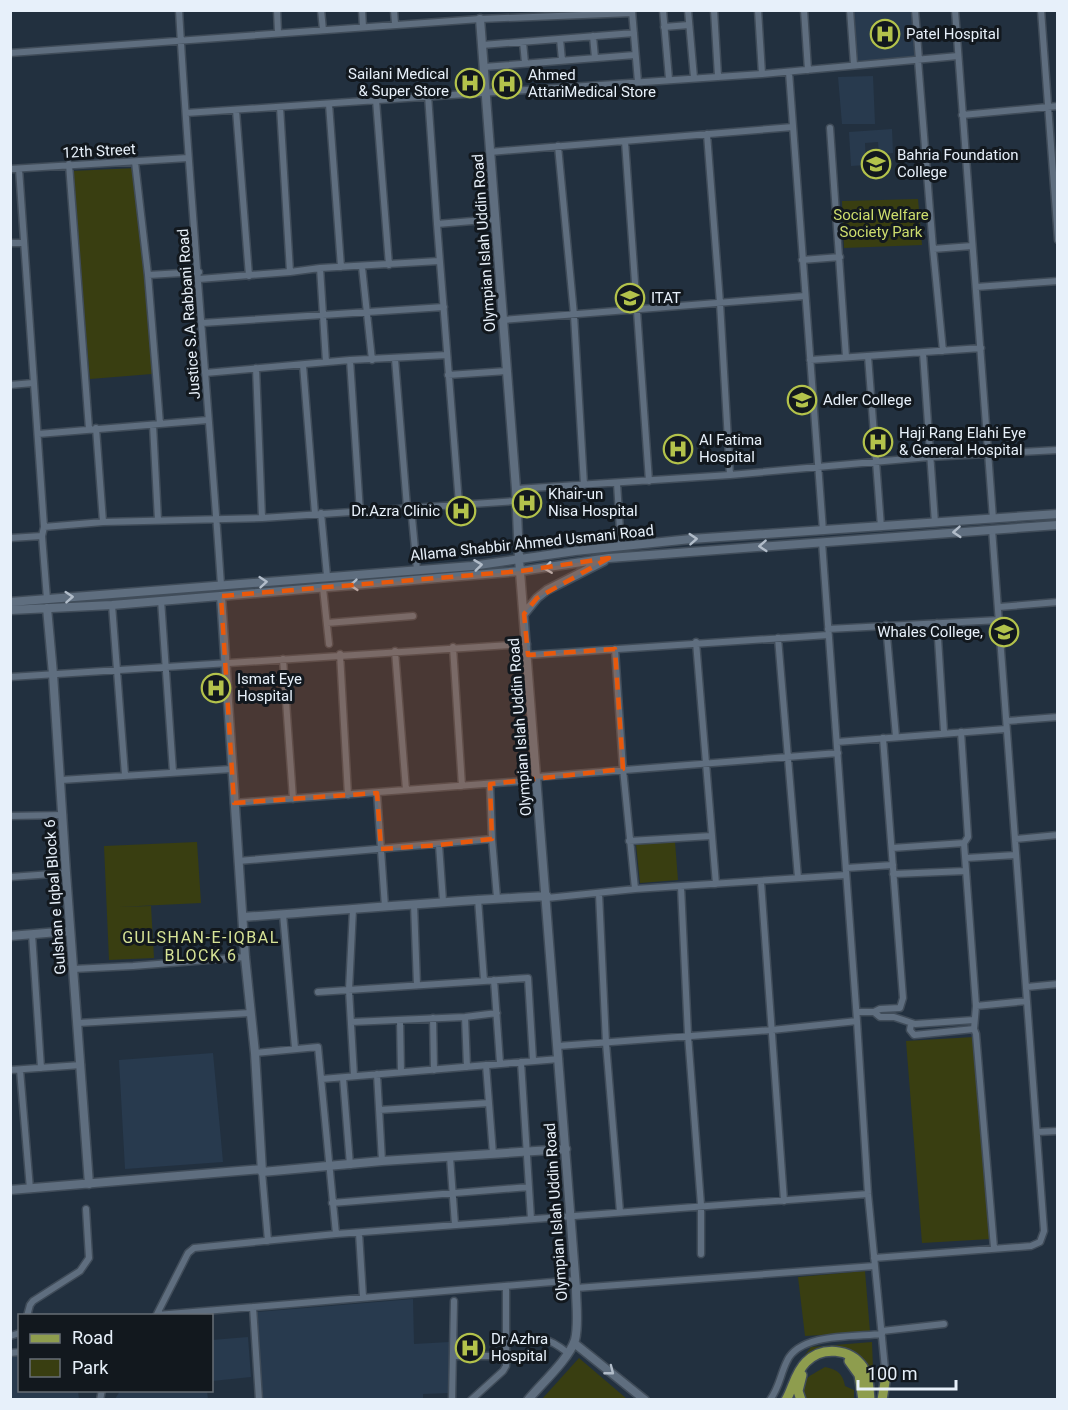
<svg xmlns="http://www.w3.org/2000/svg" width="1068" height="1410" font-family="Roboto,sans-serif">
<style>
.built{fill:#283a4e}
.green{fill:#393e11}
.lines{fill:none;stroke-linecap:round;stroke-linejoin:round}
.street-casing{stroke:#404c59;stroke-width:9}
.secondary-casing{stroke:#404c59;stroke-width:11}
.primary-casing{stroke:#404c59;stroke-width:12}
.street{stroke:#5f6e7f;stroke-width:6}
.secondary{stroke:#5f6e7f;stroke-width:8}
.primary{stroke:#8e9d4e;stroke-width:9}
.oneway{stroke:#b1bcc9}
.marked{fill:#e8590c;fill-opacity:0.2;stroke:#e8590c;stroke-width:4.5;stroke-dasharray:12 8;stroke-linejoin:round}
.labels{text-anchor:middle;stroke-width:6;stroke-linejoin:round;paint-order:stroke}
.poi-label{font-size:15px;fill:#e7f0fa;stroke:#12181e;text-anchor:start}
.street-label{font-size:15px;fill:#e7f0fa;stroke:#12181e}
.park-label{font-size:15px;fill:#cddd6d;stroke:#12181e}
.neighbourhood-label{font-size:16px;letter-spacing:1.5px;fill:#d7e396;stroke:#12181e}
</style>
<rect width="100%" height="100%" fill="#22303f"/>
<path class="built" d="M852,11H913L917,57L856,61Z
M873,76L875,124H842L838,77Z
M892,129L893,153L879,154L878,142L865,143L866,165L851,166L849,132Z
M213,1053L223,1162L125,1169L119,1060Z
M413,1299L414,1344L449,1342V1393L423,1394V1400L263,1399L257,1312Z
M248,1337L251,1377L212,1381V1340Z
M19,1356L20,1390L78,1391L79,1399H11V1357Z
M120,1391H207L208,1399H115Z"/>
<path class="green" d="M137,168L152,374L90,379L71,171Z
M918,199L922,245L844,248L842,201Z
M197,842L201,903L118,907L151,906L154,958L109,960L104,846Z
M675,842L678,880L640,883L636,844Z
M974,1037L990,1239L922,1243L906,1041Z
M865,1271L870,1332L805,1336L798,1277Z
M872,1342L874,1399L868,1370L828,1347L811,1351L804,1356L811,1347Z
M579,1358L627,1399H542Z
M825,1367C837,1369 843,1374 845,1386L854,1390V1400L804,1399C800,1377 809,1377 825,1367Z"/>
<g class="lines">
<g class="street-casing">
<path id="street" d="M179,10C190,202 208,394 221,585
M277,10L278,33
M321,10L323,30
M362,10L363,27
M394,10L395,24
M663,10L669,79
M688,10L694,78
M714,10L718,76
M758,10L762,74
M804,10L808,70
M850,10L854,65
M915,10L919,60
M955,10L993,519
M1041,10L1058,240
M632,11L638,82
M664,27L689,25
M593,36L595,58
M560,39L562,60
M523,42L525,63
M482,45L634,33
M10,53L480,19L632,13
M918,60L933,249
M484,67L635,55
M789,72L823,531
M428,95L437,224L459,504
M376,100L389,265
M329,104L341,267
M280,107L290,272
M236,110L249,276
M186,113L762,74L958,56
M962,115L1058,106
M830,128L846,357
M707,134L720,303L730,475
M625,141L649,481
M558,146L574,315L584,485
M490,152L793,127
M135,162L148,275L160,424
M69,164L89,429
M10,169L188,158
M19,169L44,527L42,536L47,599
M437,224L496,219
M10,243H23
M802,260L840,257
M362,267L372,360
M320,268L326,362
M148,275L199,272
M199,279L290,272L320,268L439,261
M976,287L1058,281
M503,320L805,296
M202,323L444,307
M943,351L933,249L972,246
M923,353L935,523
M868,356L881,527
M395,359L407,507
M350,360L360,512
M810,360L981,348
M303,365L315,514
M256,368L262,518
M205,373L350,360L447,355
M448,375L507,371
M10,385L33,383
M153,425L158,520
M96,428L103,522
M38,434L208,420
M617,483L621,546
M516,489L730,475L929,457L1058,450
M411,507L417,570
M321,513L327,576
M44,527L103,522L262,518L516,501
M10,538L42,536
M822,542L857,1021L868,1194L886,1379
M323,588L329,644
M161,600L173,772
M112,605L125,775
M999,607L1058,602
M327,623L413,616
M937,623L944,732
M886,625L896,737
M828,629L1000,620
M778,638L798,878
M696,642L716,884
M453,647L462,786
M615,649L623,769L635,889
M395,651L406,790
M340,654L348,795
M528,655L828,635
M283,659L293,799
M10,677L527,644
M1007,721L1058,717
M961,732L968,837L964,843L976,1006L974,1029L976,1034L994,1248
M837,742L1006,729
M537,777L838,753
M61,780L232,769
M490,784L492,839L497,898
M377,793L385,907
M234,803L537,780
M10,816L63,815
M1015,839L1058,835
M629,841L711,836
M439,845L443,901
M892,848L964,843
M966,858L1016,855
M238,861L492,839
M846,868L893,865
M893,874L966,871
M10,877L66,873
M761,882L784,1201
M681,887L688,1035L701,1205V1254
M599,894L606,1043L620,1212
M547,898L635,889L846,875
M478,899L484,981
M414,904L417,985
M353,909L349,990L354,1076
M283,914L295,1048
M32,934L41,1068
M73,969L133,966L245,957
M494,980L500,1063
M1027,987L1058,984
M318,992L528,978L533,1060
M976,1006L1027,1001
M857,1012H874L880,1017H894L915,1024L974,1020
M874,1012L880,1009L900,1008L903,998L883,738
M465,1017L467,1067
M433,1018L434,1070
M400,1020L401,1072
M351,1022L465,1017L497,1013
M78,1023L250,1013
M911,1024L910,1030L914,1035L974,1029
M558,1046L772,1030L857,1021
M255,1053L318,1047L336,1234
M521,1062L531,1219
M486,1065L493,1154
M10,1070L81,1065
M20,1070L30,1189
M377,1074L382,1161
M343,1078L350,1165
M322,1079L559,1059
M379,1110L489,1103
M1037,1132L1058,1131
M450,1157L455,1225
M262,1172L268,1241
M332,1203L529,1187
M359,1233L363,1297
M874,1258L1031,1246L1040,1242L1044,1231L992,529
M576,1288L875,1266
M253,1307L259,1400
M157,1315L576,1280
M27,1316L30,1305L33,1301L80,1271L89,1258L86,1209
M156,1316L188,1253L194,1248L336,1234L868,1194
M882,1331L944,1324
M10,1336L20,1333
M507,1339C536,1337 544,1334 568,1353
M10,1353L20,1352
M454,1356H506
M100,1400L102,1390
M452,1400L454,1301
M471,1400L503,1371L506,1366V1286
M770,1400C780,1386 780,1375 787,1361C800,1333 854,1337 882,1334"/>
</g>
<g class="secondary-casing">
<path id="secondary" d="M480,19L516,489L519,559L576,1288C576,1304 579,1324 575,1340C569,1359 541,1384 528,1400
M221,596L245,957L255,1053L262,1172L382,1161L566,1149
M10,602L472,566L575,551L691,539L1058,514
M47,608L53,674L66,873L89,1184
M10,610L112,605L521,571L609,558L1058,525
M524,614L537,598L547,590L604,561
M243,917C345,910 445,901 547,896
M10,936L70,931
M10,1190L262,1169
M574,1343L645,1400"/>
</g>
<g class="primary-casing">
<path id="primary" d="M849,1361L859,1375L863,1400
M786,1400C793,1388 795,1373 806,1362C822,1346 850,1348 863,1367C869,1377 869,1389 870,1400
M801,1400L798,1391L802,1375
M882,1400L886,1376"/>
</g>
<use href="#street" class="street"/>
<use href="#secondary" class="secondary"/>
<use href="#primary" class="primary"/>
</g>
<defs><path id="oneway-chevron" d="M-2-3.5L2.5 0L-2 3.5" fill="none" stroke-width="1.6" stroke-linecap="round" stroke-linejoin="round" transform="scale(1.5)"/></defs>
<g class="oneway">
<use href="#oneway-chevron" transform="translate(957 532) rotate(176)"/>
<use href="#oneway-chevron" transform="translate(693 539) rotate(-4)"/>
<use href="#oneway-chevron" transform="translate(763 546) rotate(176)"/>
<use href="#oneway-chevron" transform="translate(478 565) rotate(-7)"/>
<use href="#oneway-chevron" transform="translate(548 568) rotate(172)"/>
<use href="#oneway-chevron" transform="translate(263 582) rotate(-5)"/>
<use href="#oneway-chevron" transform="translate(354 585) rotate(175)"/>
<use href="#oneway-chevron" transform="translate(69 597) rotate(-4)"/>
<use href="#oneway-chevron" transform="translate(610 1371) rotate(38)"/>
</g>
<path class="marked" d="M609,558L537,598L524,614L528,655L615,649L623,769L490,784L492,839L439,845L381,849L377,793L234,803L221,596L521,571Z"/>
<defs>
<g id="hospital-ring" transform="scale(1.5)"><circle r="9.5" fill="#12181e" stroke="#b3c24b" stroke-width="1.5"/><path d="M-5-5h3v3.5h4V-5h3V5h-3V1.5h-4V5h-3Z" fill="#b3c24b"/></g>
<g id="university-ring" transform="scale(1.5)"><circle r="9.5" fill="#12181e" stroke="#b3c24b" stroke-width="1.5"/><path d="M0-5L7-2L0 1L-7-2ZM-4 1L0 2.5L4 1V4Q0 6-4 4Z" fill="#b3c24b"/></g>
</defs>
<g fill-rule="evenodd">
<use href="#hospital-ring" x="885" y="34"/>
<use href="#hospital-ring" x="470" y="83"/>
<use href="#hospital-ring" x="507" y="84"/>
<use href="#university-ring" x="876" y="164"/>
<use href="#university-ring" x="630" y="298"/>
<use href="#university-ring" x="802" y="400"/>
<use href="#hospital-ring" x="878" y="442"/>
<use href="#hospital-ring" x="678" y="449"/>
<use href="#hospital-ring" x="527" y="503"/>
<use href="#hospital-ring" x="461" y="511"/>
<use href="#university-ring" x="1004" y="632"/>
<use href="#hospital-ring" x="216" y="688"/>
<use href="#hospital-ring" x="470" y="1348"/>
</g>
<g class="labels">
<g class="poi-label">
<text x="906" y="39">Patel Hospital</text>
<text x="449" y="79" text-anchor="end">Sailani Medical<tspan x="449" dy="17">&amp; Super Store</tspan></text>
<text x="528" y="80">Ahmed<tspan x="528" dy="17">AttariMedical Store</tspan></text>
<text x="897" y="160">Bahria Foundation<tspan x="897" dy="17">College</tspan></text>
<text x="651" y="303">ITAT</text>
<text x="823" y="405">Adler College</text>
<text x="899" y="438">Haji Rang Elahi Eye<tspan x="899" dy="17">&amp; General Hospital</tspan></text>
<text x="699" y="445">Al Fatima<tspan x="699" dy="17">Hospital</tspan></text>
<text x="548" y="499">Khair-un<tspan x="548" dy="17">Nisa Hospital</tspan></text>
<text x="440" y="516" text-anchor="end">Dr.Azra Clinic</text>
<text x="983" y="637" text-anchor="end">Whales College,</text>
<text x="237" y="684">Ismat Eye<tspan x="237" dy="17">Hospital</tspan></text>
<text x="491" y="1344">Dr Azhra<tspan x="491" dy="17">Hospital</tspan></text>
</g>
<g class="street-label">
<text transform="translate(99 151) rotate(-3)" y="5">12th Street</text>
<text transform="translate(484 243) rotate(-94)" y="5">Olympian Islah Uddin Road</text>
<text transform="translate(189 314) rotate(-94)" y="5">Justice S.A Rabbani Road</text>
<text transform="translate(532 543) rotate(-6)" y="5">Allama Shabbir Ahmed Usmani Road</text>
<text transform="translate(520 727) rotate(-94)" y="5">Olympian Islah Uddin Road</text>
<text transform="translate(55 897) rotate(-94)" y="5">Gulshan e Iqbal Block 6</text>
<text transform="translate(556 1212) rotate(-94)" y="5">Olympian Islah Uddin Road</text>
</g>
<g class="park-label">
<text x="881" y="220">Social Welfare<tspan x="881" dy="17">Society Park</tspan></text>
</g>
<g class="neighbourhood-label">
<text x="201" y="943">GULSHAN-E-IQBAL<tspan x="201" dy="18">BLOCK 6</tspan></text>
</g>
</g>
<rect width="1068" height="1410" fill="none" stroke="#e7f0fa" stroke-width="24"/>
<rect x="18" y="1314" width="195" height="78" fill="#12181e" stroke="#676e76" stroke-width="1.5"/>
<rect x="30" y="1334" width="30" height="9" fill="#8e9d4e" stroke="#676e76" stroke-width="1.5"/>
<text x="72" y="1344" font-size="18" fill="#e7f0fa">Road</text>
<rect x="30" y="1359" width="30" height="18" fill="#393e11" stroke="#676e76" stroke-width="1.5"/>
<text x="72" y="1374" font-size="18" fill="#e7f0fa">Park</text>
<path d="M858 1380v9h98v-9" fill="none" stroke="#e7f0fa" stroke-width="3"/>
<text x="867" y="1380" font-size="18" fill="#e7f0fa" stroke="#12181e" stroke-width="4.5" paint-order="stroke">100 m</text>
</svg>
